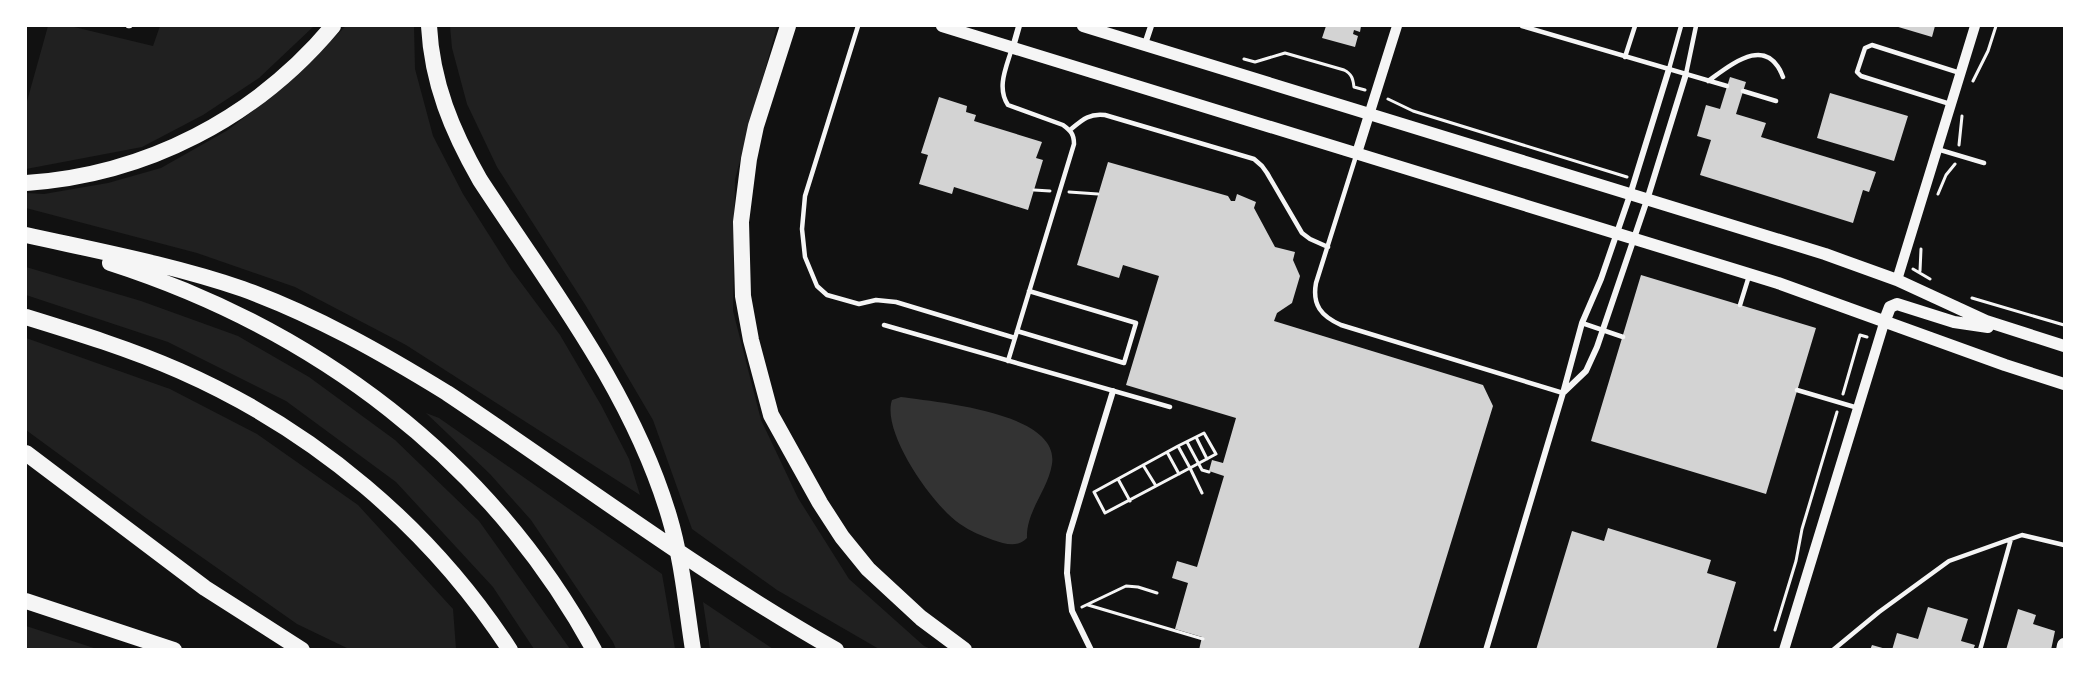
<svg xmlns="http://www.w3.org/2000/svg" width="2090" height="675" font-family="Cabin,sans-serif">
<style>
.green{fill:#202020}
.water{fill:#333}
.building{fill:#d3d3d3}
.lines{fill:none;stroke-linecap:round;stroke-linejoin:round}
.path{stroke:#f5f5f5;stroke-width:3}
.service{stroke:#f5f5f5;stroke-width:4.5}
.minor{stroke:#f5f5f5;stroke-width:6}
.tertiary{stroke:#f5f5f5;stroke-width:10}
.secondary{stroke:#f5f5f5;stroke-width:12}
.primary{stroke:#f5f5f5;stroke-width:14}
.motorway{stroke:#f5f5f5;stroke-width:16}
</style>
<rect width="100%" height="100%" fill="#111"/>
<path class="green" d="M48,26H70L153,46L160,26H314L259,78L203,115L142,147L26,169V105Z
M346,26H414L415,69L433,136L463,194L510,268L560,335L601,405L629,459L640,495L406,345L295,287L197,253L26,208V193L44,194L108,183L161,168L228,130L282,88Z
M450,26H777L735,179L733,311L761,420L798,498L849,579L924,646L931,649H879L777,590L692,529L653,420L586,306L497,167L467,104L452,48Z
M26,267L141,301L238,336L309,377L395,440L479,521L570,649H534L493,587L396,482L286,401L168,342L26,295Z
M26,338L170,389L257,434L358,505L453,609L456,649H349L297,624L146,518L26,430Z
M426,413L439,418L662,574L675,649H616L613,642L531,520L490,474Z
M703,602L773,649H710Z
M26,626L97,649H26Z"/>
<path class="water" d="M901,397C935,402 1060,412 1052,464C1048,490 1026,511 1027,538C1018,548 1005,544 993,540C982,536 970,531 960,524C933,506 881,432 892,400Z"/>
<path class="building" d="M1326,26H1361L1360,32L1354,30L1353,34L1358,36L1355,47L1322,38Z
M1895,26H1935L1932,37Z
M1730,77L1746,82L1736,114L1766,123L1761,137L1876,172L1869,192L1863,190L1853,223L1700,175L1711,140L1697,136L1706,105L1720,109Z
M1830,93L1908,116L1894,161L1817,138Z
M939,97L967,106L966,112L976,115L974,121L1042,142L1036,158L1043,160L1028,210L954,187L952,194L919,184L928,155L921,153Z
M1108,162L1228,196L1231,201H1235L1237,194L1256,202L1254,208L1275,247L1295,252L1293,260L1300,276L1292,303L1277,313L1274,321L1483,385L1493,406L1418,650H1199L1202,637L1175,629L1188,583L1172,578L1177,561L1197,567L1224,476L1209,471L1212,460L1223,463L1236,418L1126,385L1159,276L1123,265L1119,278L1077,265Z
M1641,275L1816,328L1766,494L1591,441Z
M1608,528L1711,560L1707,573L1736,582L1716,650H1536L1572,531L1604,541Z
M1928,607L1968,619L1961,641L1975,645L1973,650H1892L1897,633L1918,639Z
M2018,609L2036,615L2033,624L2055,631L2051,650H2006Z
M1872,645L1886,649V650H1870Z"/>
<g class="lines">
<path class="path" d="M1244,59L1255,62L1285,53L1344,70C1352,74 1353,79 1354,87L1365,90
M1973,81L1988,51L1996,26
M1388,99L1413,111L1627,177
M1959,145L1962,116
M1034,190L1050,191
M1069,192L1098,194
M1938,194L1946,175L1955,164
M1913,269L1930,279
M1920,271L1921,249
M1972,298L2064,325
M1843,394L1860,335L1867,337
M1196,437L1207,459
M1187,442L1202,470L1209,472
M1178,446L1190,468L1105,513L1094,492Z
M1178,446L1204,433L1216,454L1190,468L1202,493
M1167,452L1179,474
M1143,465L1156,486
M1118,479L1130,501
M1088,605L1203,639
M1082,607L1126,586L1138,587L1157,593
M1775,630L1796,561L1802,529L1837,412"/>
<path class="service" d="M128,26H130
M858,26L805,196L802,229L805,257L817,286L827,295L859,304L876,300L896,302L1015,338
M1522,26L1727,86
M1625,57L1635,26
M1669,69L1681,26
M1686,74L1696,26
M1708,81C1732,64 1767,34 1783,77
M1743,91L1776,101
M1950,104L1861,76L1857,72L1865,48L1872,45L1960,73
M1070,130C1082,120 1089,113 1105,115L1254,159L1262,166L1267,173L1302,233L1310,239L1328,247
M1937,149L1984,163
M1356,156L1316,283C1312,305 1321,316 1341,325L1563,393
M1740,305L1749,276
M1582,323L1623,337
M884,325L1170,407
M1017,331L1124,363L1136,323L1029,291
M1008,361L1074,144C1074,134 1071,131 1063,125L1008,105C996,87 1007,66 1012,48
M1797,390L1858,408
M1833,650L1879,612L1949,561L2022,535L2064,545
M1980,650L2011,539"/>
<path class="minor" d="M1145,44L1151,26
M1013,47L1019,26
M1564,392L1586,371L1597,347L1647,200L1686,74
M1091,650L1072,611L1067,573L1069,535L1113,391
M1486,650L1563,393L1582,323L1601,279L1630,195L1669,69"/>
<path class="tertiary" d="M1357,153L1397,26
M1897,280L1975,26
M1784,650L1885,320"/>
<path class="secondary" d="M942,26L1778,283L2005,365L2064,384
M1083,26L1825,254L1897,280L1986,321L2064,346
M1885,320L1890,307L1897,304L1954,322L1988,327"/>
<path class="primary" d="M2063,650L2064,645"/>
<path class="motorway" d="M429,26C432,83 452,131 480,180C550,287 632,392 669,516C682,559 686,605 693,650
M788,26L756,126L749,159L741,222L743,296L751,340L771,415L820,503L842,537L868,569L921,618L964,650
M26,183C146,175 256,118 333,26
M26,235C98,251 173,265 243,289C315,315 382,353 447,393C576,479 700,573 836,650
M110,263C315,329 490,459 594,650
M26,317C78,333 130,349 180,371C314,430 430,527 510,650
M26,453L205,588L302,650
M26,601L174,650"/>
</g>
<rect width="2090" height="675" fill="none" stroke="#ffffff" stroke-width="54"/>
</svg>
